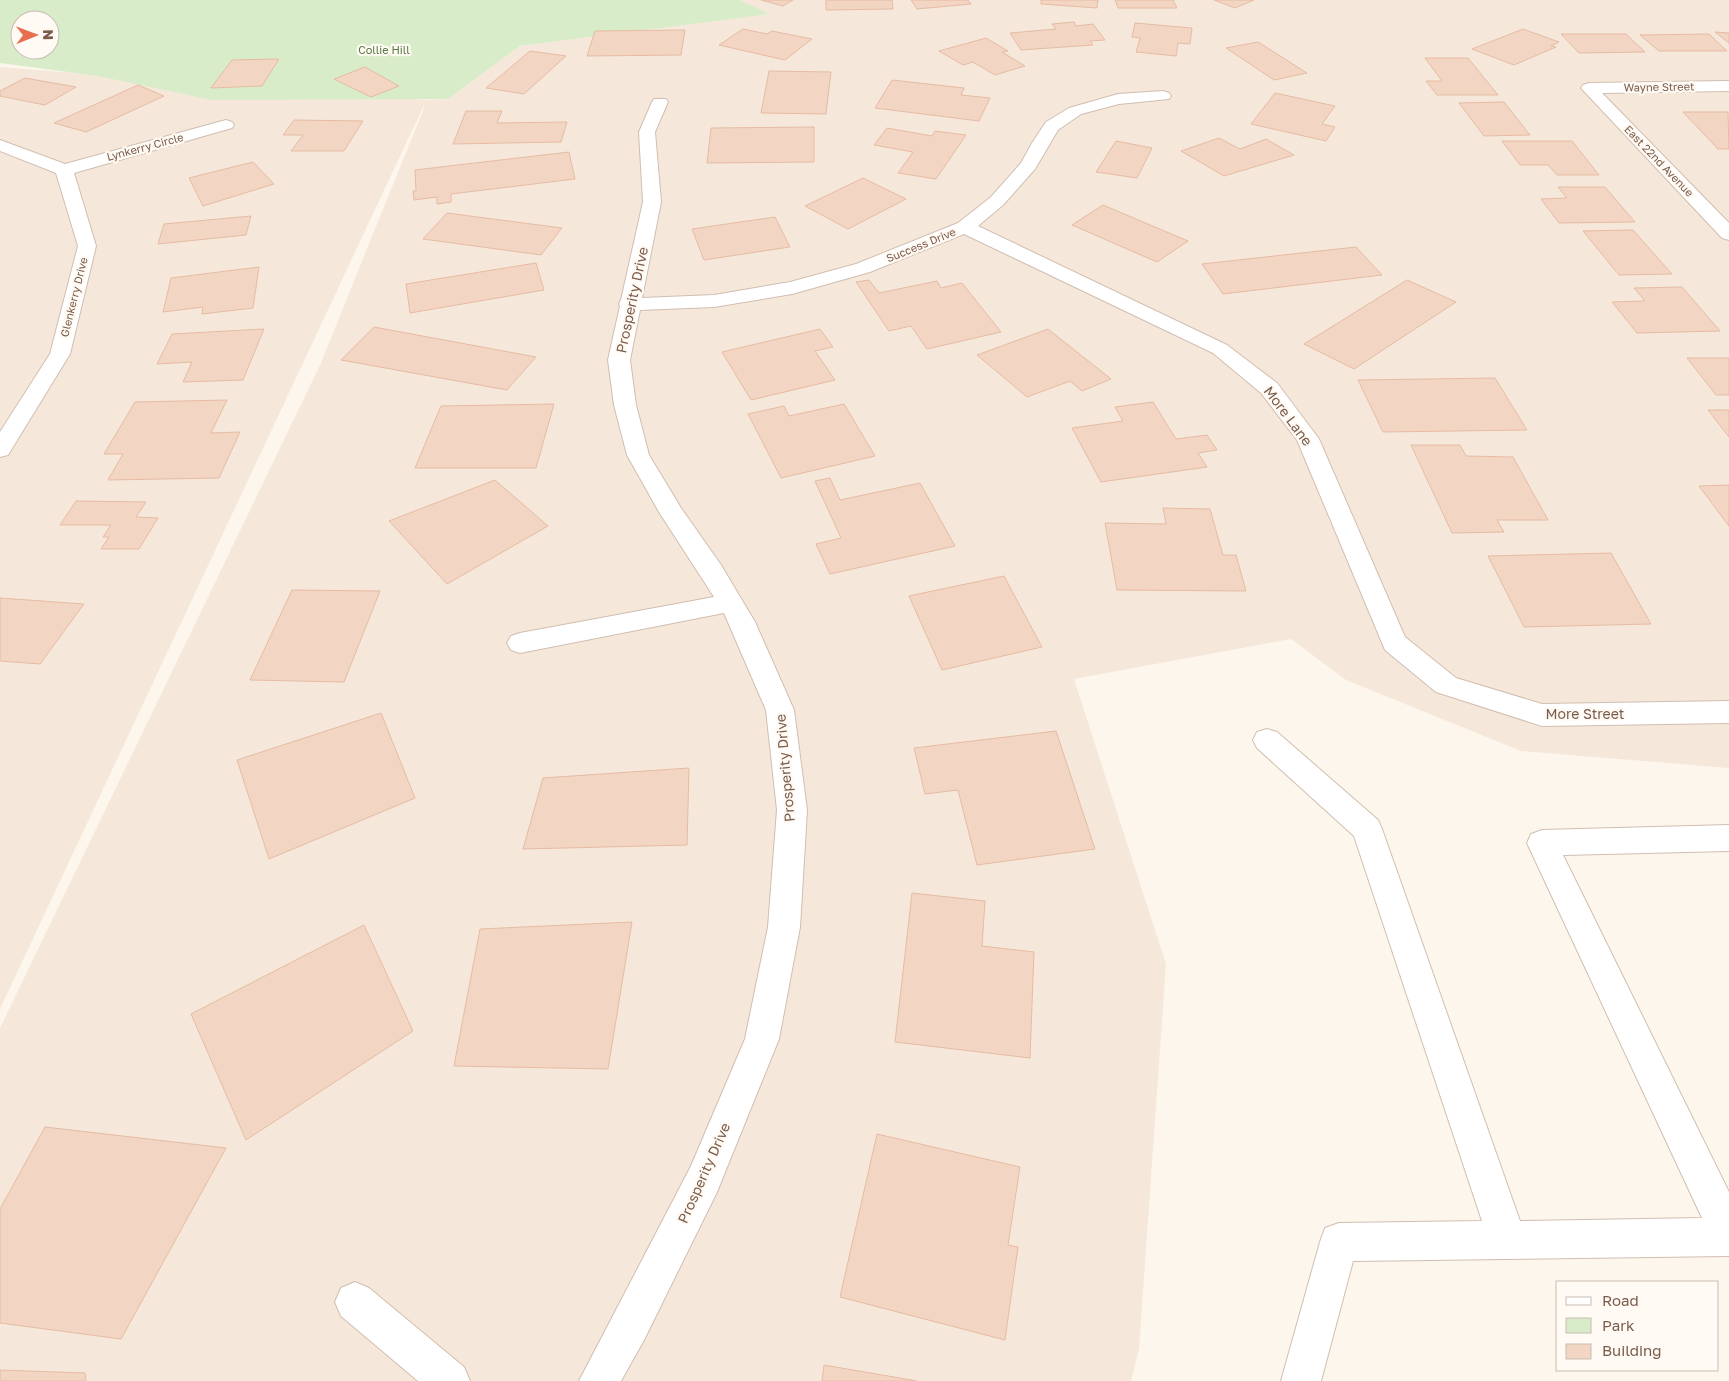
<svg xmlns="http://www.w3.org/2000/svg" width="1729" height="1381" font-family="'Golos Text',sans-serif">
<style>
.residential{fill:#f5e8da}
.green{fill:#d8ecc9;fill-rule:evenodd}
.building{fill:#f3d5c3;stroke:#e6bba3}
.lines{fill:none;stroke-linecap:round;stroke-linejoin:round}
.minor-casing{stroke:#d1beb0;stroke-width:2}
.minor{fill:#fff;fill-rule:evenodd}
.labels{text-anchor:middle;stroke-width:4.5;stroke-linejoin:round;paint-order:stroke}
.far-park-label{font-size:11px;fill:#537a41;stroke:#fffaf3}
.far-street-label{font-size:11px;fill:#7a5c4d;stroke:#fffaf3}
.street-label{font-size:14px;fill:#7a5c4d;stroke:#fffaf3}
</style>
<rect width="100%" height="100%" fill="#fdf6ec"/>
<path class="residential" d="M740,0H1729V768L1521,751L1346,680L1291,639L1074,679L1166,964L1139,1349L1131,1381H0V1028L320,365L422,113L425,103L0,1009V67L425,100L447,99L520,46L768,14Z"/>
<path class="green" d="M0,0H740L769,14L520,46L448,99L212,100L98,76L0,63ZM20,20H50V50H20Z"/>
<path class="building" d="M761,0H793L783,6Z
M826,0H892L893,9L826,10Z
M911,0H968L971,4L917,9Z
M1041,0H1098L1097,8L1041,4Z
M1115,0H1173L1177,8H1118Z
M1214,0H1254L1235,8Z
M1074,22L1076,26L1093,24L1105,40L1090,41L1093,45L1021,50L1010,33L1056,29L1052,24Z
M1135,23L1192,28L1190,44L1178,43L1176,56L1136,52L1140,38L1132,37Z
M743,29L767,34L772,31L812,39L785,60L719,45Z
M1523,29L1559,42L1551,46L1556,47L1514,65L1472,49Z
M685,30L681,55L587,56L595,31Z
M1715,32L1729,33V43Z
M1561,34H1626L1645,52L1579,53Z
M1709,34L1727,51H1659L1640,35Z
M986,38L1008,51L1002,52L1025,66L995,75L973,62L963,65L939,51Z
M1258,42L1307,73L1274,80L1226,48Z
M530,51L566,56L524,94L486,88Z
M1425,58H1468L1498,95H1437L1426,81H1442Z
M279,59L262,86L211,88L232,60Z
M365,67L399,86L371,97L334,79Z
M769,71L831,72L826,114L761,113Z
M25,78L76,87L45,105L0,96V91Z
M892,80L964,88L961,95L990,98L979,121L875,108Z
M138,85L164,96L86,132L54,123Z
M1275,93L1335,106L1322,124L1335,127L1326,141L1251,124Z
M1504,102L1530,135L1484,136L1459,103Z
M466,111H502L497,123L567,122L561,142L453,144Z
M1683,112H1728L1729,149H1718Z
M294,120L363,121L344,151H291L303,135H283Z
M814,127V162L707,163L711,128Z
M887,128L932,136L935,131L966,135L936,179L898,173L913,152L874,145Z
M1219,138L1240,149L1266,139L1294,155L1224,176L1181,151Z
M1116,141L1152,148L1137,178L1096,172Z
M1502,141H1572L1599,175H1557L1548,165H1520Z
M569,152L575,179L451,194V202L437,204V197L414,200L413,191H416L415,170Z
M253,162L274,184L203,206L189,178Z
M863,178L906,199L848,229L805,206Z
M1558,187H1605L1635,222L1559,223L1541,199L1567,198Z
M1103,205L1188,241L1157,262L1072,225Z
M447,213L562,228L541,255L423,239Z
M251,216L246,235L158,244L164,224Z
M775,217L790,247L704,260L692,229Z
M1633,230L1672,274L1619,275L1583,231Z
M1356,247L1382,275L1223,294L1202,264Z
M536,263L544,290L410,313L406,284Z
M259,267L253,308L202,314L203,307L163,312L171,278Z
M869,280L879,293L937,281L941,288L962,283L1001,332L927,349L911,326L889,331L856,282Z
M1407,280L1456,302L1354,369L1304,344Z
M1682,287L1720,331L1637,333L1612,302L1645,301L1634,288Z
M374,327L536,357L507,390L341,360Z
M264,329L243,380L183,382L192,362L157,364L172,334Z
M820,329L833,347L815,351L835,380L751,400L722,352Z
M1048,329L1111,379L1082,391L1070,381L1027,397L977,355Z
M1687,358H1729V395H1716Z
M1495,378L1527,430L1383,432L1358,380Z
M227,400L211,433L240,432L219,478L108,480L123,454H104L135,402Z
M1153,402L1176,439L1207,435L1217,450L1198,453L1207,467L1101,482L1072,428L1123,421L1115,407Z
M554,404L536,468H415L441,406Z
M844,404L875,456L781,478L748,414L784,406L789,416Z
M1708,410H1729V437Z
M1411,445H1460L1466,456L1513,457L1548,520H1497L1504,532L1452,533Z
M830,478L840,500L920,483L955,546L830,574L816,544L841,538L815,481Z
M495,480L548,526L447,584L389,521Z
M1729,485V526L1699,486Z
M76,501L146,502L136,517L158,518L139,549H101L109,537H103L111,525H60Z
M1163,508L1210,509L1223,555H1236L1246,591L1117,590L1105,523L1166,524Z
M1611,553L1651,624L1524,627L1488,556Z
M1004,576L1042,647L942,670L909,596Z
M292,590L380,591L344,682L250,680Z
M0,598L84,604L40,664L0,661Z
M381,713L415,798L269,859L237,760Z
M1056,731L1095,849L977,865L958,790L925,794L914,748Z
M689,768L687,845L523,849L543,778Z
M912,893L985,901L982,946L1034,952L1030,1058L895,1042Z
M632,922L608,1069L454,1066L480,929Z
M364,925L413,1031L246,1140L191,1014Z
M45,1127L226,1148L121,1339L0,1323V1209Z
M877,1134L1020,1167L1008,1245L1018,1247L1005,1340L840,1297Z
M824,1365L917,1381H822Z
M0,1370L85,1373L86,1381H0Z"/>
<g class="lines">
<g class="minor-casing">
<path id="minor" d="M1729,81V91L1602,93L1729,223V240L1722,238L1581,88L1583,85L1589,83Z
M1163,91L1169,93L1171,96L1169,99L1119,104L1081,114L1058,130L1035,169L1003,205L978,226L1227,345L1277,383L1319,439L1405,637L1456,678L1542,704L1729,701V723L1542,726L1436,692L1385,650L1297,440L1261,393L1213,353L964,234L870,272L792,294L714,307L640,310L630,360L636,405L649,455L681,508L721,565L755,622L794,710L807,810L800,927L779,1039L717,1192L644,1340L621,1381H579L691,1166L745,1039L768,927L777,810L766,710L724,613L520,653L511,650L507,643L511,636L520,633L714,597L659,512L627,455L614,405L608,360L620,306L619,304L621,300L643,202L639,132L652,102L654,99H666L668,102L655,132L661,202L642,298L714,295L790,282L856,264L958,223L991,197L1021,163L1032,143L1046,122L1069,108L1118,94Z
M226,120L232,122L234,125L232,128L74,173L96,246L70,354L8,455L0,457V432L50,354L78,246L56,173L0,151V140L65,164Z
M1267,729L1277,732L1378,820L1382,829L1520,1221L1702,1218L1527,843L1531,834L1542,830L1729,825V851L1563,855L1729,1192V1256L1353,1261L1321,1381H1281L1320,1242L1325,1228L1339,1223L1482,1221L1354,836L1257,748L1253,740L1257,732Z
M355,1282L369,1288L464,1367L470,1381H418L341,1316L335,1302L341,1288Z"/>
</g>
<use href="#minor" class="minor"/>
</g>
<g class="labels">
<g class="far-park-label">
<text x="384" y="54">Collie Hill</text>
</g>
<g class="far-street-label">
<text transform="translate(1659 87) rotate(-1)" y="4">Wayne Street</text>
<text transform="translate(145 147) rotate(-15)" y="4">Lynkerry Circle</text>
<text transform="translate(1659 161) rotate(46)" y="4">East 22nd Avenue</text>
<text transform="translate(921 245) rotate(-22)" y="4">Success Drive</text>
<text transform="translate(74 297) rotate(-76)" y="4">Glenkerry Drive</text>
</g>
<g class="street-label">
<text transform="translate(632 300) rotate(-78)" y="5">Prosperity Drive</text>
<text transform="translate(1288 416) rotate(53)" y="5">More Lane</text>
<text x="1585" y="719">More Street</text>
<text transform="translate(785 768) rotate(-95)" y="5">Prosperity Drive</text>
<text transform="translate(704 1173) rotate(-66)" y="5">Prosperity Drive</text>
</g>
</g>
<rect x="1556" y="1281" width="162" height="90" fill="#fffaf3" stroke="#cabbb1"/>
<rect x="1566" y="1297" width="25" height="8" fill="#ffffff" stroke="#cabbb1"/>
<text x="1602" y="1306" font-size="15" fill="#7a5c4d">Road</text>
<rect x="1566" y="1318" width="25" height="15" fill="#d8ecc9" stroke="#cabbb1"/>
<text x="1602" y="1331" font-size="15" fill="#7a5c4d">Park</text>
<rect x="1566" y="1344" width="25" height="15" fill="#f3d5c3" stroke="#cabbb1"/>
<text x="1602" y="1356" font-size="15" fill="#7a5c4d">Building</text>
<g transform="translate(35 35) rotate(89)"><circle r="24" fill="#fffaf3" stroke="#cabbb1"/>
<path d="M0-4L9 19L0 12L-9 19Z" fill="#e76f51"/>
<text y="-8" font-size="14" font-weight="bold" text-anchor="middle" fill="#7a5c4d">N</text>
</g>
</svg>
